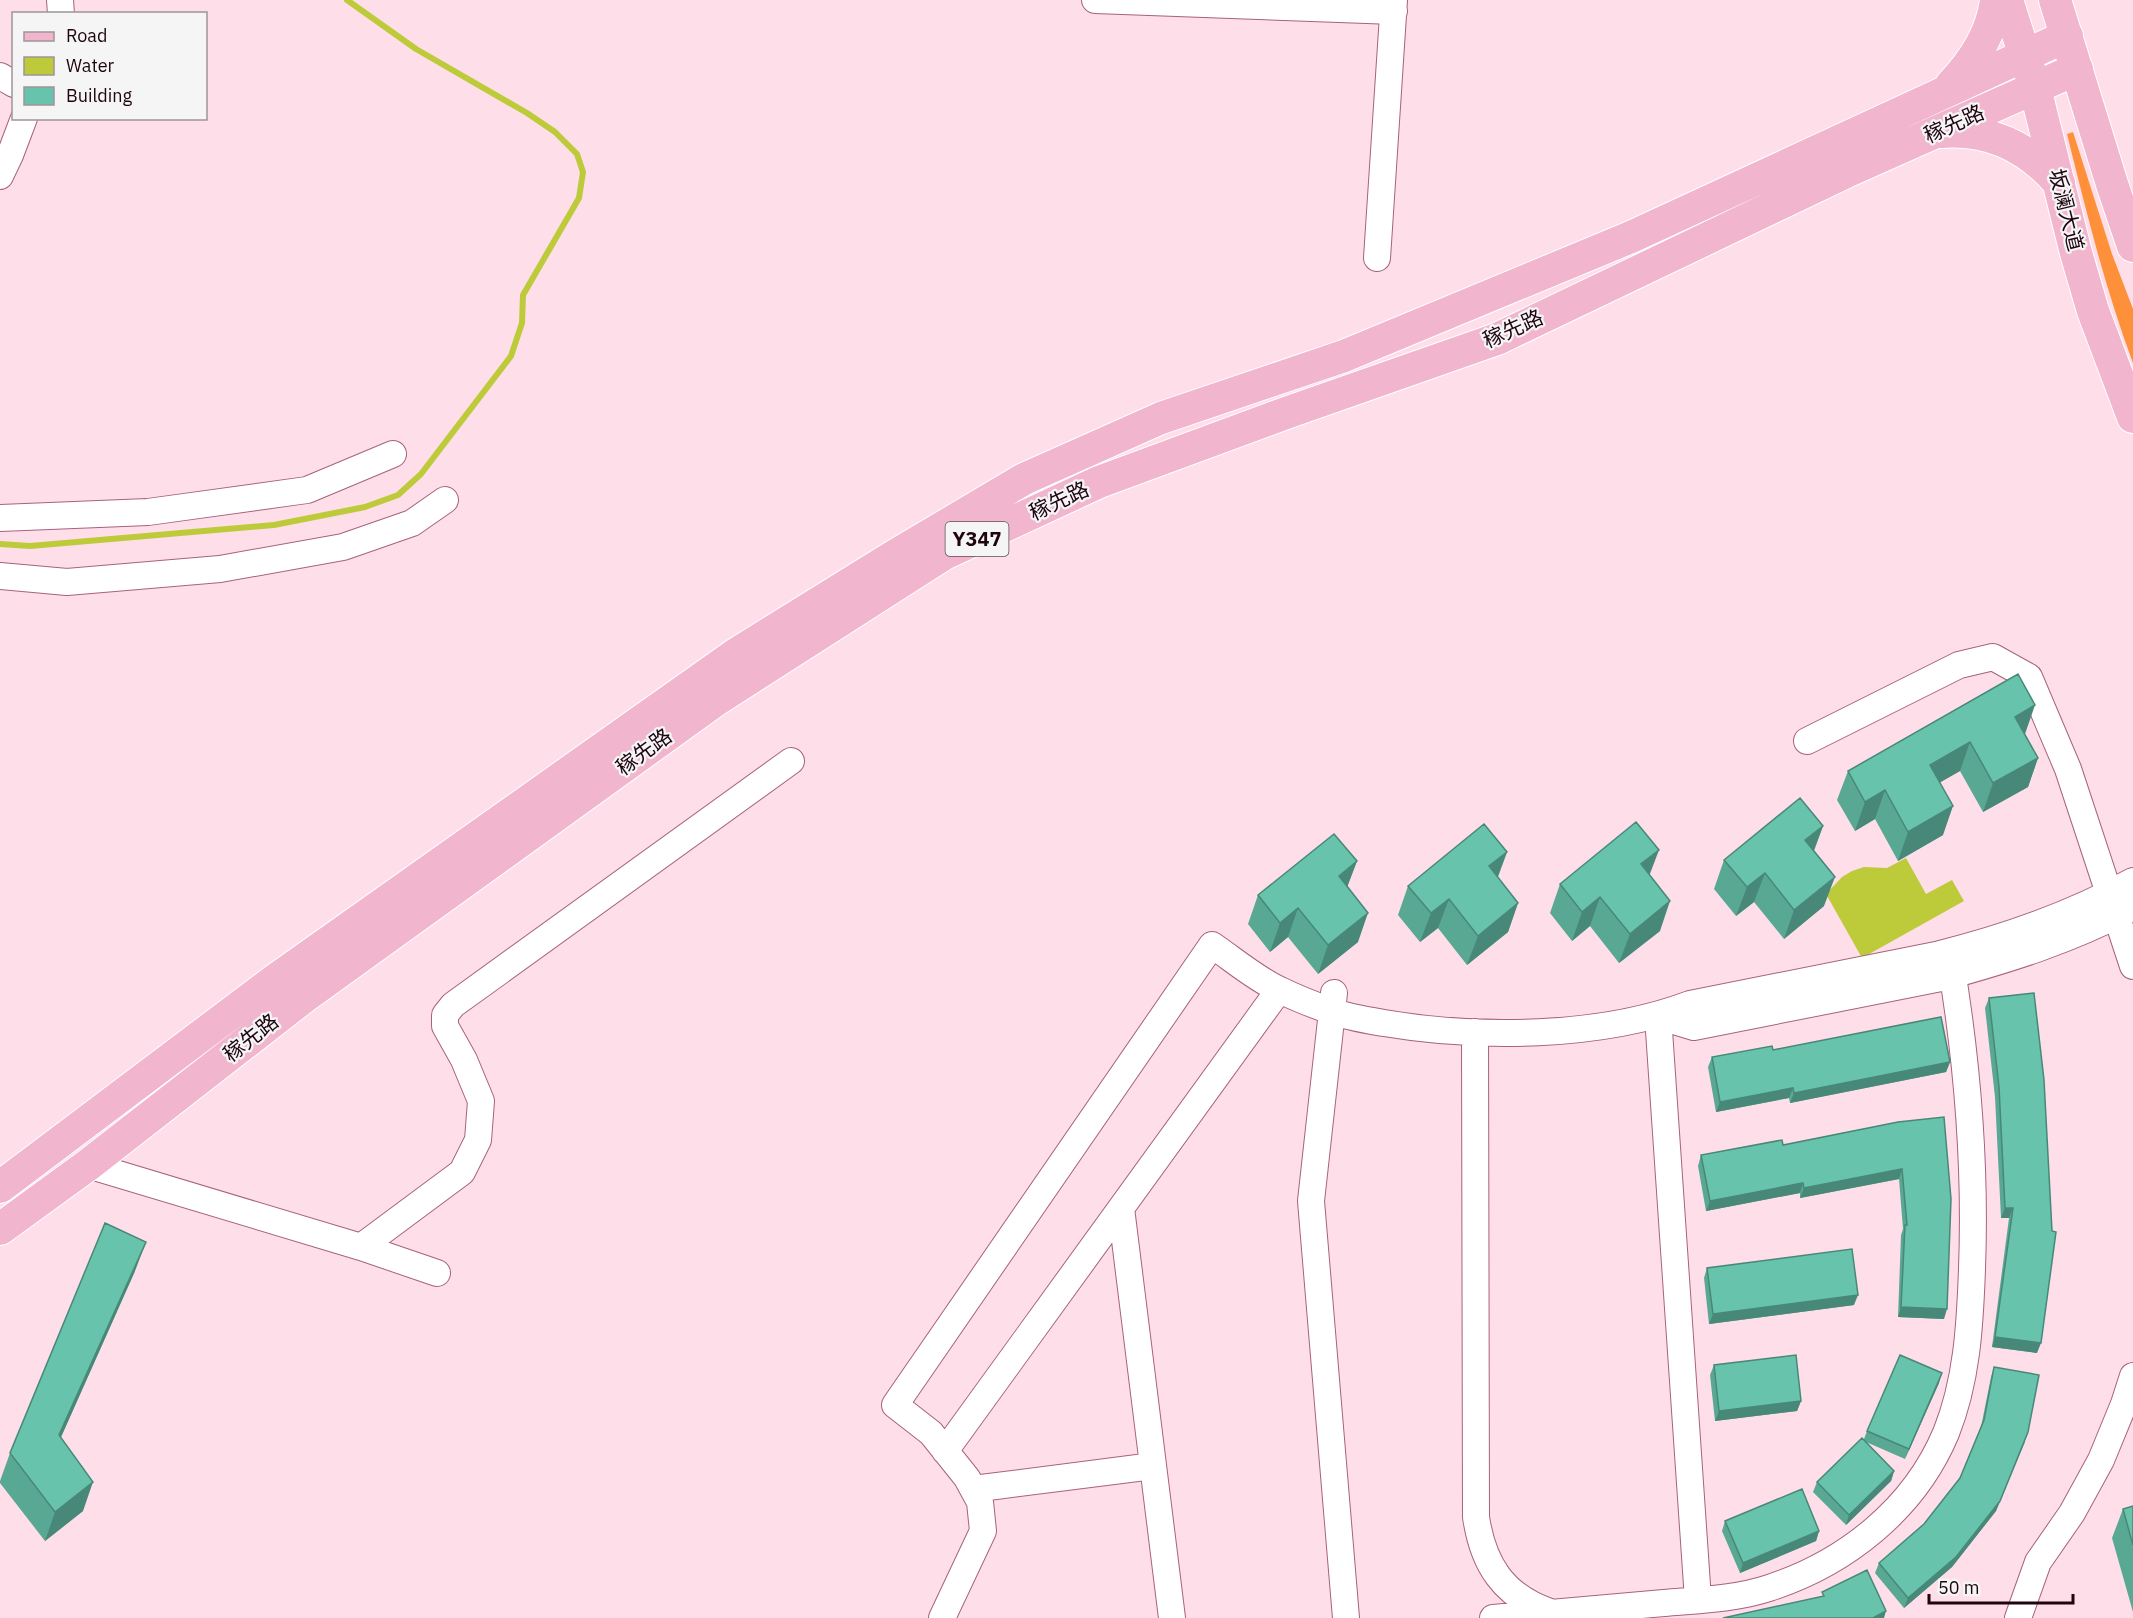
<svg xmlns="http://www.w3.org/2000/svg" width="2133" height="1618" font-family="'IBM Plex Sans','Noto Sans SC',sans-serif">
<style>
.forest{fill:#fd9039}
.water{fill:#bdcb3a}
.lines{fill:none;stroke-linecap:round;stroke-linejoin:round}
.stream{stroke:#bdcb3a;stroke-width:6}
.minor-casing{stroke:#a7627e;stroke-width:28}
.major-casing{stroke:#fff;stroke-width:34}
.minor{stroke:#fff;stroke-width:26}
.major{stroke:#f1b6ce;stroke-width:32}
.wall{fill:#59a893}
.shaded-wall{fill:#488878}
.building{fill:#67c3ab;stroke:#488878;stroke-width:1.5}
.labels{text-anchor:middle;stroke-width:4.5;stroke-linejoin:round;paint-order:stroke}
.shield{fill:#f5f5f5;stroke:#5e4d55;stroke-width:1.5}
.shield-label{font-size:20px;font-weight:bold;fill:#1e0510}
.street-label{font-size:21px;fill:#1e0510;stroke:#f5f5f5}
</style>
<rect width="100%" height="100%" fill="#fedee9"/>
<path class="forest" d="M2073,132L2112,254L2133,309V363C2105,288 2086,211 2067,134Z"/>
<path class="water" d="M1906,858L1926,894L1952,880L1964,901L1862,958L1826,894L1842,877L1852,871L1864,867L1887,868Z"/>
<g class="lines">
<path class="stream" d="M0,544L30,546L274,525L365,507L398,495L421,474L511,356L522,323L523,295L579,198L583,172L577,154L555,132L527,113L416,49L347,0"/>
<g class="minor-casing">
<path id="minor" d="M60,0L61,14
M1095,0L1394,11
M0,76L14,84
M0,176L10,155L24,118
M1377,258L1394,0
M0,518L148,512L307,490L393,454
M0,576L67,582L220,569L343,547L412,523L445,500
M1807,741L1959,665L1993,657L2029,677L2068,769L2133,966
M1334,993L1311,1201L1346,1618
M1658,1016L1698,1600
M1658,1016L1694,1027L1941,978C2007,960 2072,940 2133,907
M1475,1032L1476,1517C1483,1564 1503,1596 1550,1612
M88,1165L361,1247L437,1273
M1121,1208L1172,1618
M361,1247L462,1172L478,1140L481,1101L464,1060L445,1026V1015L453,1005L791,761
M945,1451L1279,990
M973,1489L1153,1466
M942,1618L983,1531L980,1502L967,1478L931,1433L895,1405L1212,945C1234,960 1256,979 1280,990C1296,998 1314,1005 1331,1011C1347,1017 1366,1020 1384,1023C1478,1039 1600,1038 1690,1004L1936,955C2005,938 2071,915 2133,881
M1493,1618C1550,1613 1607,1608 1664,1603C1699,1600 1736,1599 1769,1588C1846,1563 1914,1509 1946,1433C1967,1381 1970,1325 1972,1269C1976,1162 1967,1057 1949,952
M2018,1618L2038,1562L2072,1513L2101,1460L2124,1404L2133,1376"/>
</g>
<g class="major-casing">
<path id="major" d="M2007,0L2035,88L2076,253L2093,311L2133,417
M2055,0L2112,184L2133,246
M1951,85C1974,61 1992,33 1996,0
M1941,132C1988,128 2028,147 2059,183
M0,1187L275,980L736,654L894,556L1024,479L1161,418L1344,356L1631,237L2067,36
M0,1229L88,1165L304,997L716,700L944,554L1099,482L1286,413L1497,339L1846,172L2077,69"/>
</g>
<use href="#minor" class="minor"/>
<use href="#major" class="major"/>
</g>
<path class="wall" d="M2018,674L2025,734L2038,758L2028,787L1983,812L1960,771L1940,782L1943,835L1898,861L1875,819L1855,831L1837,800L1848,771Z
M1823,826L1814,851L1824,906L1784,939L1754,902L1736,916L1714,889L1724,860Z
M1507,852L1498,877L1518,903L1508,932L1467,965L1438,928L1420,942L1398,915L1408,886Z
M1357,861L1347,887L1358,942L1318,974L1288,937L1270,952L1248,924L1258,895Z
M1649,875L1660,931L1619,963L1590,926L1572,941L1550,913L1560,884Z
M1989,998L2037,1353L1992,1347L2009,1218H2001L1995,1097L1985,1008Z
M1773,1050L1950,1062L1946,1072L1790,1103L1789,1098L1716,1112L1708,1067L1712,1057Z
M1898,1122L1944,1319L1898,1317L1901,1235L1903,1229L1899,1179L1800,1198V1193L1706,1211L1698,1166L1701,1155L1783,1145Z
M1707,1268L1854,1305L1709,1324L1704,1278Z
M135,1271L61,1437L83,1511L45,1541L0,1483V1481L10,1453Z
M1714,1365L1801,1401L1797,1411L1715,1421L1710,1375Z
M1994,1367L2025,1442L1996,1511L1952,1567L1904,1608L1875,1573L1879,1563L1924,1524L1960,1478L1981,1427L1991,1377Z
M1939,1383L1905,1459L1866,1442L1894,1471L1891,1481L1846,1525L1813,1492L1817,1482L1864,1439L1867,1431Z
M2133,1506V1612L2112,1538L2123,1509Z
M1725,1521L1819,1531L1816,1541L1740,1573L1722,1531Z"/>
<path class="shaded-wall" d="M2035,705L2025,734L2015,717Z
M1970,742L1960,771L1920,794L1930,765Z
M2038,758L2028,787L1983,812L1993,783Z
M1885,790L1875,819L1855,831L1865,802Z
M1953,806L1943,835L1898,861L1908,832Z
M1823,826L1812,855L1805,840Z
M1659,850L1648,879L1641,864Z
M1507,852L1496,881L1489,866Z
M1357,861L1346,890L1339,876Z
M1765,873L1754,902L1736,916L1747,887Z
M1835,877L1824,906L1784,939L1794,910Z
M1600,897L1590,926L1572,941L1582,912Z
M1449,899L1438,928L1420,942L1431,913Z
M1670,901L1660,931L1619,963L1630,934Z
M1518,903L1508,932L1467,965L1478,936Z
M1298,908L1288,937L1270,952L1280,923Z
M1368,913L1358,942L1318,974L1328,945Z
M1950,1062L1946,1072L1790,1103L1794,1093Z
M1793,1088L1789,1098L1716,1112L1720,1102Z
M1902,1169L1899,1179L1800,1198L1804,1188Z
M1803,1183L1800,1193L1706,1211L1710,1201Z
M2005,1208H2013L2009,1218H2001Z
M146,1242L135,1271L49,1464L59,1435Z
M1858,1295L1854,1305L1709,1324L1713,1314Z
M1901,1307L1947,1309L1944,1319L1898,1317Z
M1995,1337L2041,1343L2037,1353L1992,1347Z
M1942,1373L1939,1383L1905,1459L1909,1449Z
M1801,1401L1797,1411L1715,1421L1719,1411Z
M2028,1432L1996,1511L1952,1567L1904,1608L1908,1598Z
M1894,1471L1891,1481L1846,1525L1849,1515Z
M93,1482L83,1511L45,1541L55,1512Z
M1819,1531L1816,1541L1740,1573L1743,1563Z
M1886,1611L1884,1618H1873Z"/>
<path class="building" d="M2018,674L2035,705L2015,717L2038,758L1993,783L1970,742L1930,765L1953,806L1908,832L1885,790L1865,802L1848,771Z
M1800,798L1823,826L1805,840L1835,877L1794,910L1765,873L1747,887L1724,860Z
M1636,822L1659,850L1641,864L1670,901L1630,934L1600,897L1582,912L1560,884Z
M1484,824L1507,852L1489,866L1518,903L1478,936L1449,899L1431,913L1408,886Z
M1334,834L1357,861L1339,876L1368,913L1328,945L1298,908L1280,923L1258,895Z
M2034,993L2044,1080L2052,1231L2056,1232L2041,1343L1995,1337L2013,1208H2005L1999,1087L1989,998Z
M1941,1017L1950,1062L1794,1093L1793,1088L1720,1102L1712,1057L1772,1046L1773,1050Z
M1944,1117L1951,1199L1947,1309L1901,1307L1905,1225H1907L1902,1169L1804,1188L1803,1183L1710,1201L1701,1155L1782,1140L1783,1145L1898,1122Z
M105,1223L146,1242L59,1435L93,1482L55,1512L10,1453Z
M1852,1249L1858,1295L1713,1314L1707,1268Z
M1796,1355L1801,1401L1719,1411L1714,1365Z
M1900,1355L1942,1373L1909,1449L1867,1431Z
M1994,1367L2039,1375L2028,1432L2000,1501L1956,1557L1908,1598L1879,1563L1924,1524L1960,1478L1984,1420Z
M1862,1438L1894,1471L1849,1515L1817,1482Z
M1802,1489L1819,1531L1743,1563L1725,1521Z
M2133,1506V1545L2123,1509Z
M1867,1570L1886,1611L1873,1618H1723L1824,1596L1822,1592Z"/>
<g class="labels">
<rect class="shield" x="945.5" y="522" width="63" height="34" rx="4.5"/>
<g class="shield-label">
<text x="977" y="546">Y347</text>
</g>
<g class="street-label">
<text transform="translate(1954 124) rotate(-24)" y="7">稼先路</text>
<text transform="translate(2066 210) rotate(76)" y="7">坂澜大道</text>
<text transform="translate(1513 329) rotate(-24)" y="7">稼先路</text>
<text transform="translate(1059 501) rotate(-25)" y="7">稼先路</text>
<text transform="translate(644 752) rotate(-36)" y="7">稼先路</text>
<text transform="translate(251 1038) rotate(-38)" y="7">稼先路</text>
</g>
</g>
<rect x="12" y="12" width="195" height="108" fill="#f5f5f5" stroke="#9f9599" stroke-width="1.5"/>
<rect x="24" y="32" width="30" height="9" fill="#f1b6ce" stroke="#9f9599" stroke-width="1.5"/>
<text x="66" y="42" font-size="18" fill="#1e0510">Road</text>
<rect x="24" y="57" width="30" height="18" fill="#bdcb3a" stroke="#9f9599" stroke-width="1.5"/>
<text x="66" y="72" font-size="18" fill="#1e0510">Water</text>
<rect x="24" y="87" width="30" height="18" fill="#67c3ab" stroke="#9f9599" stroke-width="1.5"/>
<text x="66" y="102" font-size="18" fill="#1e0510">Building</text>
<path d="M1929 1594v9h144v-9" fill="none" stroke="#1e0510" stroke-width="3"/>
<text x="1938" y="1594" font-size="18" fill="#1e0510" stroke="#f5f5f5" stroke-width="4.5" paint-order="stroke">50 m</text>
</svg>
